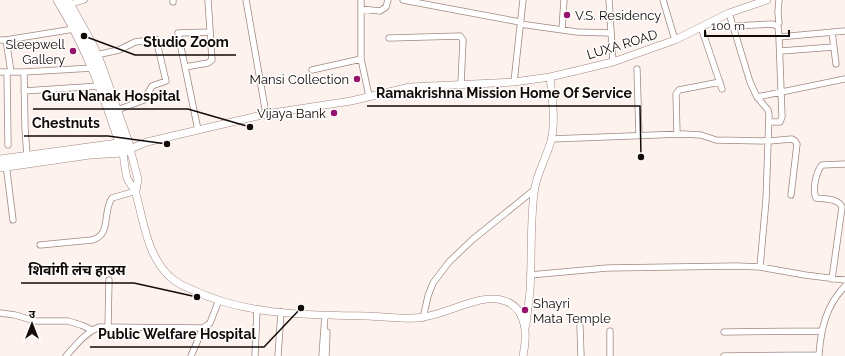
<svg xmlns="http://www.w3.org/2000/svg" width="845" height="356" font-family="Raleway,'Noto Sans Devanagari',sans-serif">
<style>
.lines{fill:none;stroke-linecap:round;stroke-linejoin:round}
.minor-casing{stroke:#a0887f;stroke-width:7}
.tertiary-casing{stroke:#a0887f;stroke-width:8}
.primary-casing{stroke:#a0887f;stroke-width:10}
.minor{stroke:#fff;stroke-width:5.5}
.tertiary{stroke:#fff;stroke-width:7}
.primary{stroke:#fff;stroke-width:9}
.poi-dot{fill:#94136c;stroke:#fff;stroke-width:1.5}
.labels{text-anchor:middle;stroke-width:3;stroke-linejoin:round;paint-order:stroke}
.poi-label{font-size:13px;fill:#120a07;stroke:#fff;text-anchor:end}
.street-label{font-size:13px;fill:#120a07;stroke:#fff}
.leader{fill:none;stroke:#120a07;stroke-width:1.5}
.callout-dot{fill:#120a07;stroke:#fff;stroke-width:1.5}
.callout-label{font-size:14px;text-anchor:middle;font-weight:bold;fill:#120a07;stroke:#fff;stroke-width:3;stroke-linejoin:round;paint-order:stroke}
</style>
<rect width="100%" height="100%" fill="#fdf2ee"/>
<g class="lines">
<g class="minor-casing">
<path id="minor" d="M173,0V2
M246,0L266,114
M403,0L520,22
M609,0L613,62
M663,0L675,40
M67,5L84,0
M361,9V0
M729,13L750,82L757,97L768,110L769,115L766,200L760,267
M779,23L778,12L779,0
M520,24L577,32L611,33
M733,26L773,24L778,27L779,37L845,31
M701,27L722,89
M562,30L564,0
M832,32L836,64
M389,38L460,36L463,40L461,84
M0,40H6L11,72
M6,40L74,29
M781,51L834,47
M96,55L119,50L135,42L156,39L166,81L152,86L144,100L117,110
M185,67L208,63L212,60L208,0
M637,69L639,135
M312,70L361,59
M0,72H24L25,128L27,156
M7,72L8,145
M24,72L93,68
M514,82L523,0
M24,91L100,86
M369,96L361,59V9L380,11L386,7L388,0
M757,97L845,79
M770,122H780L782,117L779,37
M198,130L178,33L210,32
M677,134L676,94L679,90L720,82
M551,139L682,134L701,135L716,140L769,141L792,139L795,141L797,144L791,195
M6,164L13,220
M40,245L92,240C112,235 102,212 112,198L136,191
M530,275L607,268L737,266L760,267L805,275L845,280
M832,279L842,207C838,198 824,199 816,198C812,190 816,172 822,165L845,164
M0,313L15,315L35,321H68L81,325L92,330
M423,318L428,296L433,283L449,262L472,240L534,190
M580,326L581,356
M108,327L109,280
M610,331V356
M724,332L822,331
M66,356C76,345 85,333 99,327L203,328L210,323L219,300
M191,356L203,328
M255,356L257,309
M278,356L281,312
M322,356L325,315
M326,356L327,332
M724,356L819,355C821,328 826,306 845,286"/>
</g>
<g class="tertiary-casing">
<path id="tertiary" d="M123,152C124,160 125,170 127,178C129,184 135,188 136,194C144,223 147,255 170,277C177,283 185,287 193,290C246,316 312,315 369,316C385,317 408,320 423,317C448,314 482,292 505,301C528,309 527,337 523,356
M136,191L138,179L130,149L147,142L266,114L351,101L410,87L514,82L550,77L613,62L675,40L729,13L767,0
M526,325C527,314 529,302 530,291C532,258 530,226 534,193C536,174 546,159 551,141C556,120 552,98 550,77"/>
</g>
<g class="primary-casing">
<path id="primary" d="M58,0C87,47 106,99 123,152
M0,160L125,143
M0,167L90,154L123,152L130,149L101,66L93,47L67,0"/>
</g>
<use href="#minor" class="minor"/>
<use href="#tertiary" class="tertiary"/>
<use href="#primary" class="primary"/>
</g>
<g class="poi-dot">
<circle cx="567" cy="15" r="4"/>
<circle cx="73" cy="51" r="4"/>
<circle cx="357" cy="79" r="4"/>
<circle cx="334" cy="113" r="4"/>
<circle cx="525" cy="310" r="4"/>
</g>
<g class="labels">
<g class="poi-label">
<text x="575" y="20" text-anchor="start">V.S. Residency</text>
<text x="65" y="49">Sleepwell<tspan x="65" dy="15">Gallery</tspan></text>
<text x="349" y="84">Mansi Collection</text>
<text x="326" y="118">Vijaya Bank</text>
<text x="533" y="308" text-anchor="start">Shayri<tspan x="533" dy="15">Mata Temple</tspan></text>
</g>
<g class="street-label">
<text transform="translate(622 44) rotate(-17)" y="5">LUXA ROAD</text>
</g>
</g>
<path class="leader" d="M84 36L135 55H236M641 157L640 106H367M250 127L188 109H33M167 144L108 136H24M197 297L134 283H21M301 308L264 347H90"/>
<g class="callout-dot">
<circle cx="84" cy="36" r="4"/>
<circle cx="641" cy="157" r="4"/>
<circle cx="250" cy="127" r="4"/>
<circle cx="167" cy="144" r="4"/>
<circle cx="197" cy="297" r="4"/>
<circle cx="301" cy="308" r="4"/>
</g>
<g class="callout-label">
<text x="186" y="47">Studio Zoom</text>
<text x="504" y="98">Ramakrishna Mission Home Of Service</text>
<text x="111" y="101">Guru Nanak Hospital</text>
<text x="66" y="128">Chestnuts</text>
<text x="77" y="275">शिवांगी लंच हाउस</text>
<text x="177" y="339">Public Welfare Hospital</text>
</g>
<g transform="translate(32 324)" stroke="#ffffff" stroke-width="3" paint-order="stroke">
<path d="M0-3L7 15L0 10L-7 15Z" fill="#120a07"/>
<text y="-6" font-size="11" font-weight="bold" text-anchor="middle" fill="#120a07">उ</text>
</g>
<path d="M705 30v6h84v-6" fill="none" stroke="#120a07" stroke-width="2"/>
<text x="711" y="30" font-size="12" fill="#120a07" stroke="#ffffff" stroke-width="3" paint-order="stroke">100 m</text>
</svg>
